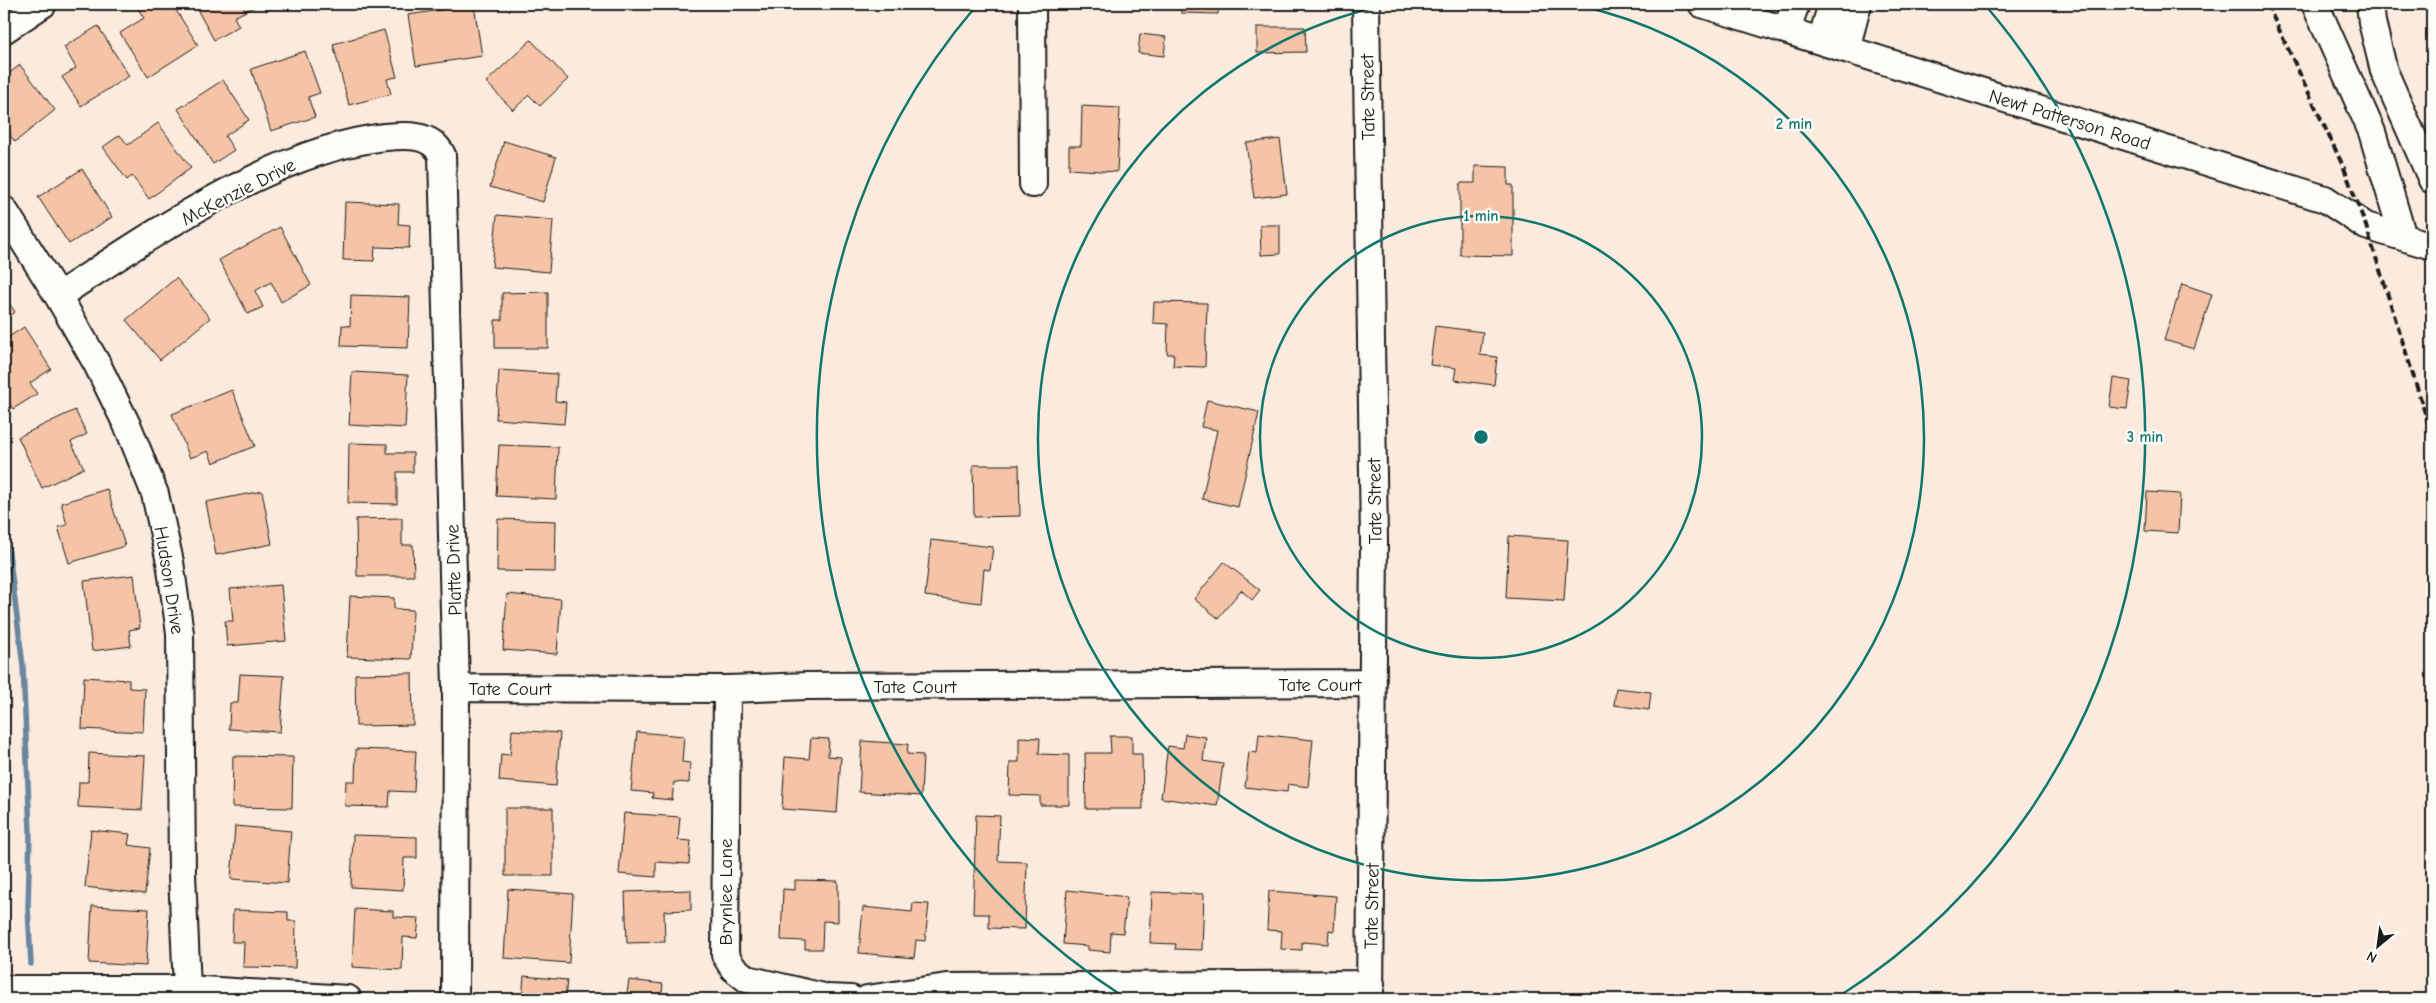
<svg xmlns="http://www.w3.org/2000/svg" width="2436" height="1003" font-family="'Comic Neue',sans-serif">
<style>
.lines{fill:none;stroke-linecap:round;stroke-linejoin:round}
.stream{stroke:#6986a0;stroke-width:5.5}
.building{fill:#f5c3a5;stroke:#1c1c1c}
.minor-casing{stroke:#1c1c1c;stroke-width:30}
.minor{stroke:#fdfcf7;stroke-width:26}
.rail{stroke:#1c1c1c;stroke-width:4;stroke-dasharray:8 4;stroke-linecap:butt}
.ring{fill:none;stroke:#0f766e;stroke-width:2.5}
.labels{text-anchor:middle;stroke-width:5;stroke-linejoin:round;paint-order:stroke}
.street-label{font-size:19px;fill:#1c1c1c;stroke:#fdfcf7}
.centre{fill:#0f766e;stroke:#fdfcf7;stroke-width:2.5}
.ring-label{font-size:15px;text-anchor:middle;font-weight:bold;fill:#0f766e;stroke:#fdfcf7;stroke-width:5;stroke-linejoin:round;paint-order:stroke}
</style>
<rect width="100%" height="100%" fill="#fbebde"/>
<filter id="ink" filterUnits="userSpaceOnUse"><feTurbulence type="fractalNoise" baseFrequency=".02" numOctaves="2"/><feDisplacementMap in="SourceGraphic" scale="10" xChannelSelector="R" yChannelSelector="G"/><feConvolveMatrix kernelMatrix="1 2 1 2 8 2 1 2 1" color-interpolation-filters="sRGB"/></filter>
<g filter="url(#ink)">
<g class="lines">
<path class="stream" d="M4,540L9,553L23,666L30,832L28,907L31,964"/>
</g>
<path class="building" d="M140,4H162L164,7L172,4L198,45L148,77L120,33L144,18L136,6Z
M194,4H260L234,17L239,26L214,40Z
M1181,4H1218V14L1181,13Z
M474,5L482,56L416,66L408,15Z
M98,26L129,76L81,106L62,77L76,68L64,47Z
M1257,27H1305L1306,52L1257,53Z
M384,30L397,77L387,79L391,94L349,105L333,44Z
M1140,34L1166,37L1164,56L1138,53Z
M531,40L568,79L540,106L529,95L513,110L486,82Z
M305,51L320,93L308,97L315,117L271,131L251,69Z
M20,65L55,110L15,142L4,127V77Z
M223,80L249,120L225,136L234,150L213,164L178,109Z
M1082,106L1120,108L1117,172L1069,169V146H1081Z
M158,123L191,168L149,199L132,176L127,180L103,147L120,135L128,145Z
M1280,139L1287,194L1254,198L1246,143Z
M504,141L556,157L543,202L490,187Z
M1475,166L1508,167V185H1513V256L1460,255V183H1475Z
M82,169L112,217L69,244L38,197Z
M345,202L399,204L398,224L410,225L409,248L375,247L374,261L343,260Z
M497,215L553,220L549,272L492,267Z
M1260,225H1280V254L1261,255Z
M280,227L311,285L281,302L271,282L255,291L263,307L248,314L219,260Z
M176,278L210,318L160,360L126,320Z
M2182,284L2212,294L2194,349L2164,340Z
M548,292V348H495V320H502V293Z
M351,295L410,297L408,348L341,346L342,325L350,326Z
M4,296L15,312L4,320Z
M1154,302L1207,303L1205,367L1173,366L1174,354H1167L1168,324L1153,323Z
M1435,326L1483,332L1480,355L1497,357L1494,385L1454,380L1456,368L1430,365Z
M24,327L51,369L30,383L37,394L13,409L4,396V340Z
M499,370L557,374L555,401L566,402L564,424L496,419Z
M352,372L408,375L405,428L349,425Z
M2113,378L2131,381L2127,409L2109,407Z
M232,390L255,446L213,463L208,451L190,458L172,414Z
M1207,400L1259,412L1238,507L1202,499L1217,430L1201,427Z
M75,410L87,434L71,442L84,468L42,488L18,437Z
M349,443L387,444V453H413V472H397V504L348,503Z
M499,445L558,447L556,499L496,496Z
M973,465H1019L1020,516L974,517Z
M107,489L125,546L69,563L58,527L67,525L61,503Z
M262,491L272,544L216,555L206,502Z
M2147,492L2180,494L2178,533L2145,531Z
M402,518V545H413L414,576H357L356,519Z
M498,519L556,521L555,572L497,571Z
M1509,536L1568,540L1564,601L1506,598Z
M931,540L993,547L990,570L984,569L981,603L925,596Z
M1224,562L1260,590L1252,600L1241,590L1218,618L1194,599Z
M134,575L140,628L129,630L131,646L92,651L84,581Z
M281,585L286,641L227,646L225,621H233L230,589Z
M507,594L561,599L557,654L503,650Z
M350,596L394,598V609L413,610L411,659L347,657Z
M412,673L413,725L356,726L355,674Z
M240,674L284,676L280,732L229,729L230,703H238Z
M84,677L129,680V688L145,689L143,732L82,729Z
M1616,688L1651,692L1649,710L1614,705Z
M512,730L560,733L556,786L499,781L501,754L510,755Z
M637,732L684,736L682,762L690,763L689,783L674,782L672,800L652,798L653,793L631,791Z
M1185,734L1206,737L1203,761L1223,764L1217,806L1161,798L1168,746L1183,748Z
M1259,734L1313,740L1308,787L1288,784L1287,792L1245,787L1249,752L1257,753Z
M1110,736H1132V754H1142L1143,809H1086L1085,753H1111Z
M1019,737L1040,738L1039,754L1069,755V805H1040V796L1009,795L1010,762H1019Z
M811,738L829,739L828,756L841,757L837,813L782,809L785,757L809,759Z
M862,741L908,744L907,754L923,755L921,796L859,792Z
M356,749L416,751L414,792L390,791L389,807L345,806L346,781H355Z
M89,753L145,756L142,810L78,807L79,782H88Z
M233,756L293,757L292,808L232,807Z
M505,808H553V876H505Z
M624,813L680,817L678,840L691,841L689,864L656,862V877L619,874Z
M976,815L1000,816L998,861L1027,862L1025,929L989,928V914H973Z
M235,826L291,831L287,883L231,879Z
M91,830L130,834L128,845L150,848L145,894L85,887Z
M353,835L417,837V858H404L403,890L351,887Z
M795,880L838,881V922L823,921L822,949H805V941L781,940L783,889L795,890Z
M508,889L573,894L569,963L504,958Z
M691,890V910L664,911L665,942L627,943L625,892Z
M1067,890L1127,897L1123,933L1111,932L1110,952L1088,950V946L1063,944Z
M1269,891L1336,896L1334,931L1329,930L1328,944L1302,942V950L1281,949L1282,931L1267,930Z
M1152,892L1204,894L1202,950L1175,949L1176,944L1150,943Z
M913,903L929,904L925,941L916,940L914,958L859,953L863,907L912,912Z
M92,906L149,909L146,966L89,963Z
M355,909L393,911V917L419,918L417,938L403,937L402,970L352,967Z
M233,910L288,912V921H296L295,968L243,967L244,942H232Z
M524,976L567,980L565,999H522Z
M629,980L663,984L661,999H626Z"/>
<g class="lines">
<g class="minor-casing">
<path id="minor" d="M1032,4L1033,184
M1366,4L1374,541L1370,999
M1702,4L2325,199L2366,226L2432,246
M2315,4L2372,132L2403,237
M2370,4L2372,22L2384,71L2432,180
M4,30L43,4
M1786,30L1796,4
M1821,41L1832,4
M1846,49L1858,4
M4,210L58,296L97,364L129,429L155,494L170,562L180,633L182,874L187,989
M58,296C150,236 275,149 385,137C406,135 431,133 442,155L456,688L455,999
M456,688L727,689L807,686L1373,683
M727,689L725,955L733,968L747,979L828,998L851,999
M4,989H187L348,999
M867,999L947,987L1371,984"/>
</g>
<use href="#minor" class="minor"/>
<path class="rail" d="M2267,4L2344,168L2366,226L2432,435"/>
</g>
</g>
<g class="ring">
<circle cx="1481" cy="437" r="221"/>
<path d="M1577 5A443 443 0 1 1 1385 5"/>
<path d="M1124 997A664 664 0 0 1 976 6M1986 6A664 664 0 0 1 1838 997"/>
</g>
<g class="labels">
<g class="street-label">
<text transform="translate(1367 97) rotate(-91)" y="7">Tate Street</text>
<text transform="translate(2070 119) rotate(17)" y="7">Newt Patterson Road</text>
<text transform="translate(238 191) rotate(-27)" y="7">McKenzie Drive</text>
<text transform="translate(1374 501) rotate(-91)" y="7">Tate Street</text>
<text transform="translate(453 570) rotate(-92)" y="7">Platte Drive</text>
<text transform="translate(170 580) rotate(81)" y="7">Hudson Drive</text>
<text x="1320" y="691">Tate Court</text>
<text x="915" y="693">Tate Court</text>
<text x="510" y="695">Tate Court</text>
<text transform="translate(725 892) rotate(-90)" y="7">Brynlee Lane</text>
<text transform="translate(1371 906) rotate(-89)" y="7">Tate Street</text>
</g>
</g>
<circle cx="1481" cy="437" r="8" class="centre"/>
<g class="ring-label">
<text x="1794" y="129">2 min</text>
<text x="1481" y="221">1 min</text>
<text x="2145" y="442">3 min</text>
</g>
<rect width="2436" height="1003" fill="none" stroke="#fdfcf7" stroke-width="20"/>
<rect x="10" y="10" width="2416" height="983" fill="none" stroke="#1c1c1c" stroke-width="2" filter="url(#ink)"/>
<g transform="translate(2378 946) rotate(209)" stroke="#fdfcf7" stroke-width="4" paint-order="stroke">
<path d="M0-4L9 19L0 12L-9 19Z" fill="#1c1c1c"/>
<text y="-8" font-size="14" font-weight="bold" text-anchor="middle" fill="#1c1c1c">N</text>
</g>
</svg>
